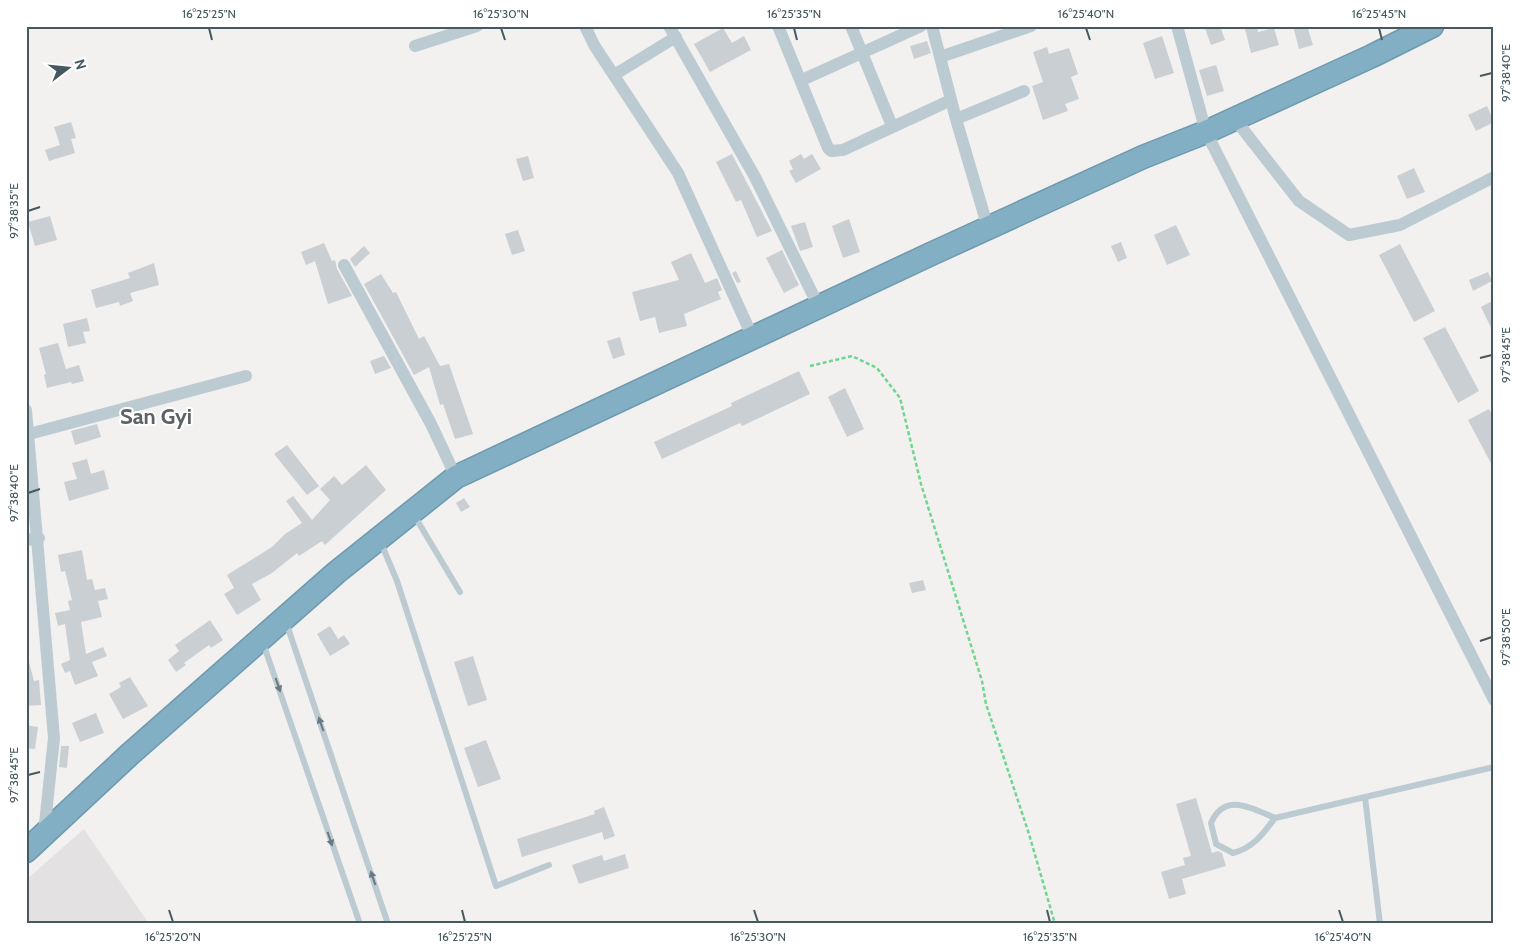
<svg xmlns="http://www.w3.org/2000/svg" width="1520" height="950" font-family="Cabin,sans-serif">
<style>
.education{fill:#e4e1e3}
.building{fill:#cacfd3}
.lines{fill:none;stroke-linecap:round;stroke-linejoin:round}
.highway-casing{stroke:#6e9aaf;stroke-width:25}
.path{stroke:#6fd68f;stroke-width:2.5;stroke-dasharray:4 2.5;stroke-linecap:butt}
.lane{stroke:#bccbd1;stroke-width:6}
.street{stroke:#bccbd1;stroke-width:12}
.highway{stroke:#83afc4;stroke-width:22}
.oneway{fill:#697b82}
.ticks{fill:none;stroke:#465960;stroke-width:2}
.labels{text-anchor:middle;stroke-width:4;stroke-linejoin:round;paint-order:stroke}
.district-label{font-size:22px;font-weight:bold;fill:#5c6266;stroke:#fff}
.neatline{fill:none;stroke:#465960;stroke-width:2}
.ticks-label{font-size:12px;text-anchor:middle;fill:#465960}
</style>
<rect width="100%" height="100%" fill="#f3f0f0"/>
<path class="education" d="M84,829L149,924H26V880Z"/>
<path class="building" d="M1204,26H1220L1225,40L1211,45Z
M1257,26L1258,32L1274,28L1279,45L1251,53L1245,29Z
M1293,26H1307L1313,45L1299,49Z
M723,28L732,43L744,36L751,50L710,72L694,44Z
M1162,36L1174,73L1155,79L1143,43Z
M927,41L931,53L914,59L910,46Z
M1047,47L1049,54L1069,48L1078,74L1071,77L1079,99L1065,104L1068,111L1043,120L1032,86L1043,82L1033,52Z
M1216,65L1224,91L1207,96L1199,70Z
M1487,106L1494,122L1476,131L1468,115Z
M71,122L76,138L71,139L75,153L49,161L45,150L60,145L54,127Z
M732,154L772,231L757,237L741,200L736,202L716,162Z
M801,154L804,159L812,154L821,169L796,183L789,171L793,169L789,161Z
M528,156L534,178L523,181L516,159Z
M1414,168L1425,192L1407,199L1397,176Z
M50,216L57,240L35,246L28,222Z
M849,219L860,252L843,258L832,226Z
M805,222L813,247L800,251L791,226Z
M1176,225L1190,255L1167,265L1154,235Z
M518,230L525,251L512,255L505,234Z
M1121,242L1127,258L1118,262L1111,246Z
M324,243L332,261L335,260L337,269L352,296L328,304L315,261L306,265L301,252Z
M1400,244L1435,311L1414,322L1379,255Z
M364,246L370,253L355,267L350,259Z
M782,250L799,285L784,293L766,258Z
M691,253L705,283L717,278L722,290L718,292L721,299L684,314L687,326L659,333L655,317L640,321L632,292L679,280L671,262Z
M154,263L159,285L130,293L133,301L120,306L119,302L96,308L91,290L130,278L128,273Z
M736,271L741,282L737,283L732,273Z
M1488,272L1492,281L1473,291L1469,280Z
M381,274L393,293L396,292L419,339L424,336L440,366L449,364L473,434L455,439L443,404L440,405L429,367L414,375L364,284Z
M1494,300V334L1481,307Z
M87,318L90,331L83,332L86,343L68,347L63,324Z
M1445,327L1479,391L1458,403L1423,338Z
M620,337L625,355L613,359L607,341Z
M58,343L66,369L79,365L84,381L72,384L71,382L47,388L44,375L46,374L39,348Z
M384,356L391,368L375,374L370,361Z
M799,371L810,394L742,426L740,423L662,459L654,442L732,406L731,403Z
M845,388L864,429L847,437L828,397Z
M1489,409L1494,419V469L1468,420Z
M97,424L101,437L75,445L71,431Z
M287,445L319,486L307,495L274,454Z
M87,459L91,474L104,470L109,489L69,501L64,482L77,479L72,463Z
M366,465L386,490L325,545L322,541L299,556L297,553L272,573L252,584L261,600L237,615L224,594L234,588L227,575L272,547L285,534L302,523L286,501L293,496L312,520L330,500L320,489L334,476L342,485Z
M464,498L470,507L461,512L456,503Z
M82,550L87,580L92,579L95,590L105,588L108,599L98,601L102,617L81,622L86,654L103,647L107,656L92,662L98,676L75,685L70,671L65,673L61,664L70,660L65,624L58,626L55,613L70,610L68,601L72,600L65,571L61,572L58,555Z
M923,580L926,590L912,593L909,583Z
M210,620L223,640L211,648L209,645L184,663L186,665L176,672L168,660L179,651L175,645Z
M330,626L338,639L344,635L350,644L330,656L317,634Z
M473,656L487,700L468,706L454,662Z
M29,662L34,681L39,680L41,705L26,706V663Z
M130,677L148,706L123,719L109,694L121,687L119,683Z
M96,713L104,733L80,742L72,723Z
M26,725L38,727L35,749L26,748Z
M486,740L501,779L478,787L464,748Z
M61,746H69L67,768L59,767Z
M1196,798L1212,853L1218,851L1222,853L1226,866L1182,879L1186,894L1169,899L1161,872L1185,865L1183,858L1191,856L1176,804Z
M604,807L615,836L604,840L602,832L522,857L517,839L595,814L594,811Z
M625,854L629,868L579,884L572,865L602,855L604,861Z"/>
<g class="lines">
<g class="highway-casing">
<path id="highway" d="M26,851L129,755L337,572L456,477L931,254L1143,157L1206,132L1372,56L1432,26"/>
</g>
<path class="path" d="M810,366L852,356L877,368L900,398L921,484L982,681L986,704L1029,834L1055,924"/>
<path class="lane" d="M414,515L460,592
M381,543L397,581L496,886L549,865
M286,622L388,924
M263,643L360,924
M1365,797L1380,924
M1275,818C1263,834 1253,848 1233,853L1216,844L1211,823C1225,792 1251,808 1275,818L1494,767"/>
<path class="street" d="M585,26L594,45L678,173L753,338
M669,26L755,177L819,307
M778,26L828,148L831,151L843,150L951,100
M851,26L892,126
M932,26L956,119L988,228
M1177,26L1206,132L1494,700
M415,46L477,26
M940,57L1031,26
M614,75L676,37
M802,80L921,26
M1234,118L1299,201L1349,235L1400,225L1494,177
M956,119L1024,91
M344,265L431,424L456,477
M26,410L54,738L44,833
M29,434L246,376
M26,540L39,538"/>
<use href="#highway" class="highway"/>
</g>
<defs><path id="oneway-solid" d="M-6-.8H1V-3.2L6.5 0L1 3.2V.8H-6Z" transform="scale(1.25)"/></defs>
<g class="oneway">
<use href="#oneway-solid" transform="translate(278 685) rotate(71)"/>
<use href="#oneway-solid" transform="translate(321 724) rotate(-109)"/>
<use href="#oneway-solid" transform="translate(330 839) rotate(71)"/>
<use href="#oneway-solid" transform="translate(373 878) rotate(-109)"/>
</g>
<path class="ticks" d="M209,28L212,40M501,28L505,40M794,28L797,40M1086,28L1090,40M1379,28L1382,40M1480,76L1492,73M28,211L40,207M1480,358L1492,355M28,493L40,489M1480,641L1492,637M28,775L40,772M169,910L173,922M462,910L465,922M754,910L758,922M1047,910L1050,922M1339,910L1343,922"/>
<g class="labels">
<g class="district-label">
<text x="156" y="424">San Gyi</text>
</g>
</g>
<rect width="1520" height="950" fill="none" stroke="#ffffff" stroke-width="55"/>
<g transform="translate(68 68) rotate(74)" stroke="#ffffff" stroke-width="4" paint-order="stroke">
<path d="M0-4L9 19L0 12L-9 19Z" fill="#465960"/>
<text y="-8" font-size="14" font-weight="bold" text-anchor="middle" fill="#465960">N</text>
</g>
<rect x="28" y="28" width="1464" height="894" class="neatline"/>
<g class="ticks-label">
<text x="209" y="18">16°25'25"N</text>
<text x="501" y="18">16°25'30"N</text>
<text x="794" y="18">16°25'35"N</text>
<text x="1086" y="18">16°25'40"N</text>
<text x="1379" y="18">16°25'45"N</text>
<text transform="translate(1506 73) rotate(-90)" y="4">97°38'40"E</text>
<text transform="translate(14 211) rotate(-90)" y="4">97°38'35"E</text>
<text transform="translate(1506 355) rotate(-90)" y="4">97°38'45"E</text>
<text transform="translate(14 493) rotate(-90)" y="4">97°38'40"E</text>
<text transform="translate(1506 637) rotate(-90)" y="4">97°38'50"E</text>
<text transform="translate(14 775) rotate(-90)" y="4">97°38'45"E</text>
<text x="173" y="941">16°25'20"N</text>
<text x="465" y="941">16°25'25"N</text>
<text x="758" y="941">16°25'30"N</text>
<text x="1050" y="941">16°25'35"N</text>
<text x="1343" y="941">16°25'40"N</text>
</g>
</svg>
